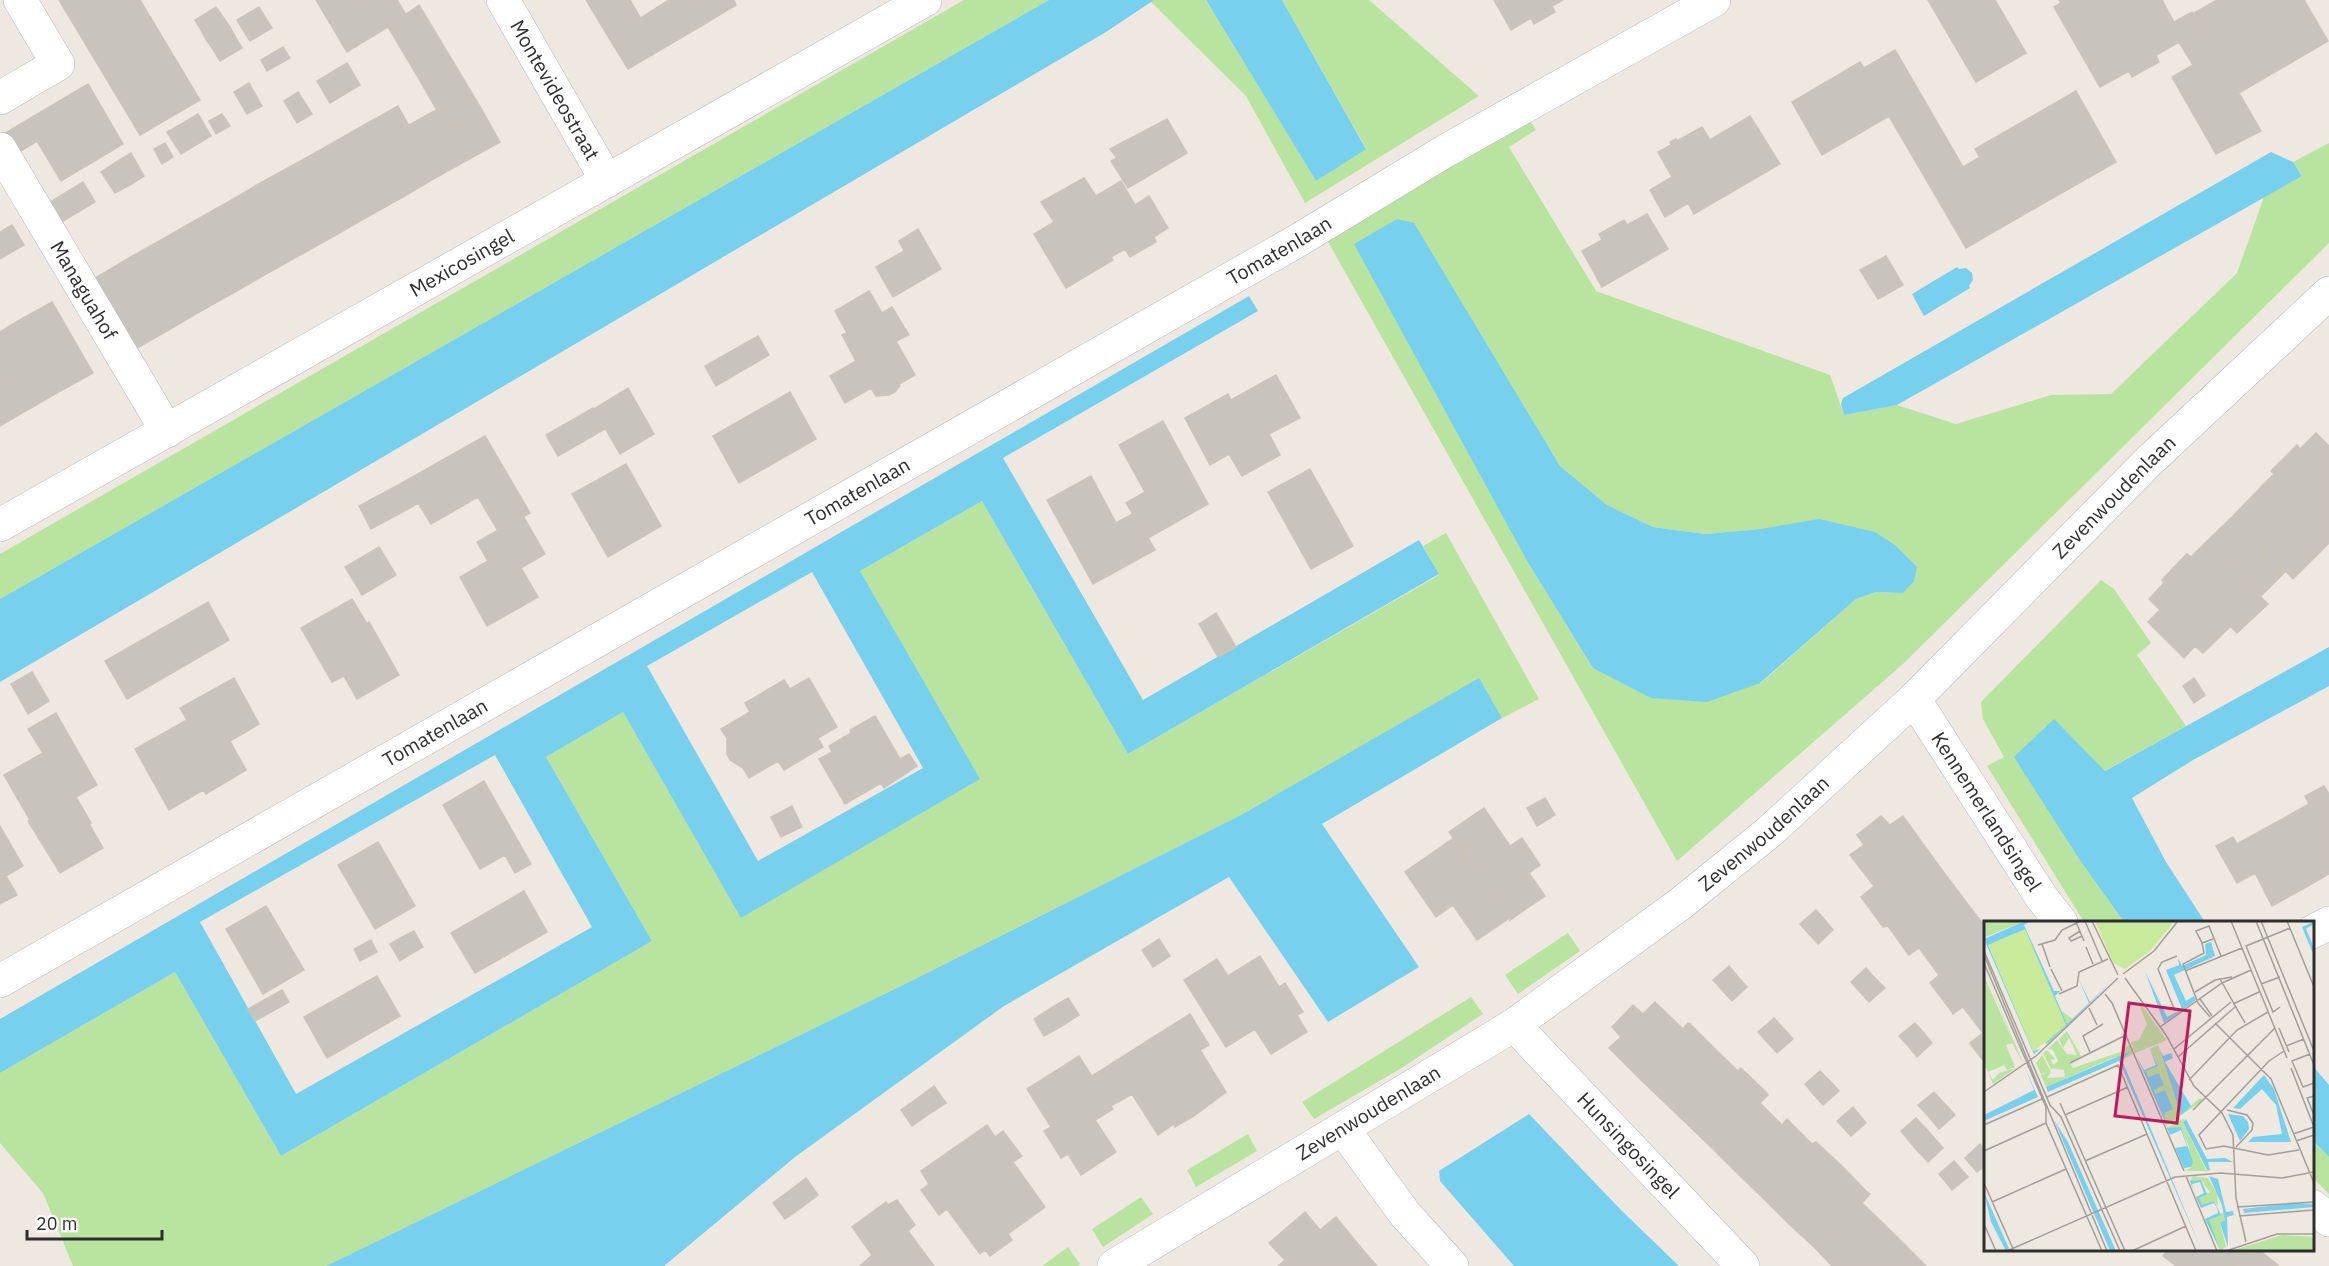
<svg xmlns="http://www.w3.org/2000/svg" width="2329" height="1266" font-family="'IBM Plex Sans',sans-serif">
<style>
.green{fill:#b8e49f;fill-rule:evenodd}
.water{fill:#77d0ee;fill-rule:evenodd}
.building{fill:#c8c3bc;stroke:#cbc4ba;stroke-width:1.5}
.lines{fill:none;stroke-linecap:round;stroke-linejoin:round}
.pedestrian-casing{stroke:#b4b7c1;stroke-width:34}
.minor-casing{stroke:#b4b7c1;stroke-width:34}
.pedestrian{stroke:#fff;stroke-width:33}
.minor{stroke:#fff;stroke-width:33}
.labels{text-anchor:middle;stroke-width:4.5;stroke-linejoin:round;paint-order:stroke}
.street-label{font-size:20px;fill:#2e2e2e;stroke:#fff}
.inset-river{fill:none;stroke:#77d0ee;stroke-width:3}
.inset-road{fill:none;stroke:#a29e99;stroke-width:1.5}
.view{fill:#c2185b;fill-opacity:0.15;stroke:#c2185b;stroke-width:3}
.inset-edge{fill:none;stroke:#2e2e2e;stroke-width:3}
</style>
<rect width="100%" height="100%" fill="#efe8e1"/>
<path class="green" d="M964,0H1049L0,599V554Z
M1154,0H1206L1316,181L1366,148L1282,0H1369L1479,96L1305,203L1246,96L1151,2Z
M1529,119L1536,130L1509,147L1596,291L1830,375L1844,415L1897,405L1956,424L2051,395L2111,394L2237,273L2264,197L2302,176L2293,162L2329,143V243L1903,664L1677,861L1327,240ZM1414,224L1560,466L1607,505L1653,527L1706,534L1761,529L1903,593L1876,592L1856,599L1761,683L1593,668L1527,561L1355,244Z
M982,501L1128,754L1439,575L1423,546L1446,533L1539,699L1502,718L1479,679L1241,815L907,983L326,1266H73L43,1193L0,1143V1073L175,972L281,1156L652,941L546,757L623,712L741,917L979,779L860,571Z
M2101,580L2114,589L2151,643L2137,655L2186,726L2104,771L2054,720L2015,757L2079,859L2124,922H2084L1987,766L2004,757L1983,719L1981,702Z
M1568,933L1580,951L1518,994L1505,975Z
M1471,997L1483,1014L1400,1069L1314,1119L1302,1102Z
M1248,1134L1257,1151L1196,1187L1187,1170Z
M2312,1141L2329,1157V1194L2313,1178Z
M1141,1197L1153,1214L1103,1247L1092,1229Z
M1068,1247L1080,1264L1078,1266H1042Z"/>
<path class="water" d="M1049,0H1154L1106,32L0,682V599Z
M1206,0H1282L1366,149L1316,181Z
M2271,152L2293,162L2302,176L1897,405L1844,415L1841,404L1843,398Z
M1397,219L1414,223L1560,466L1607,505L1653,527L1706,534L1761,529L1819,519L1875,532L1895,545L1917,567L1914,581L1903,593L1876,592L1856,599L1760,683L1707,702L1651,698L1593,668L1527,561L1354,244Z
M1957,267L1959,269L1966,268L1972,273L1973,280L1969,286L1970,288L1924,316L1912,294Z
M1249,296L1258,311L1003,458L1143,700L1419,540L1439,574L1128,754L982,501L860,571L980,779L741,918L623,712L546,757L652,941L281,1156L175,972L0,1073V1019ZM812,572L923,768L758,861L647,666ZM495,755L592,927L296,1094L200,922Z
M2329,647V686L2193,760L2132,798L2166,862L2205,922H2124L2079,859L2014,757L2054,719L2105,771Z
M1479,678L1502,718L1322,824L1419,967L1328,1022L1229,877L1004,1006L795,1157L664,1266H326L907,983L1241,815Z
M2312,1065L2329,1085V1157L2313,1141Z
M1529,1114L1622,1211L1679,1266H1514L1440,1181L1439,1171Z"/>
<path class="building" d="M59,0H140L200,100L140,135Z
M316,0H362L328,20Z
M362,0H397L405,13L388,27L347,52L328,20Z
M586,0H630L641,19L609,38Z
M669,0H688L703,25L628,69L609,38Z
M688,0H734L736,5L703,25Z
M1494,0H1563L1552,6L1555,12L1534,24L1531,18L1511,30Z
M1928,0H1995L2026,53L1976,82Z
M2059,0H2162L2174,22L2192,12L2261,131L2216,154L2172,77L2193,65L2179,42L2156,55L2159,62L2132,77L2129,71L2100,87L2054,7L2061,3Z
M2217,0H2304L2328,41L2239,93L2194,13Z
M419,5L452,60L419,79L388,27Z
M216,7L223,17L201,30L195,20Z
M259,7L265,17L243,30L237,20Z
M223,17L230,27L207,41L201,30Z
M265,17L272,28L250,41L243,30Z
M230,27L236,38L214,51L207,41Z
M236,38L242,48L220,61L214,51Z
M283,47L290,58L267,71L261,60Z
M1895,50L1963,167L1980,157L2016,219L1966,248L1889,116L1822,155L1792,102L1860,62L1864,68Z
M452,60L482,110L447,128L419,79Z
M347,63L360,85L345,94L332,72Z
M332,72L345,94L330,103L317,81Z
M249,83L262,106L247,114L234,92Z
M88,84L123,144L61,181L37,141L14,155L0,136Z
M2076,91L2116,162L2016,219L1975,149Z
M298,92L312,114L297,123L284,101Z
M398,106L437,177L403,197L362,126Z
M436,110L447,128H450L482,110L500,142L437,177L409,125Z
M198,114L211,136L196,145L183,123Z
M222,114L230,126L216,134L209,121Z
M1750,116L1780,164L1694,214L1688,203L1665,217L1650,190L1672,177L1658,152L1671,145L1670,142L1676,139L1677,141L1702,127L1710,140Z
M1167,119L1187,153L1128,188L1111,161L1117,158L1110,149Z
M183,123L196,145L181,154L167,132Z
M362,126L403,197L369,216L329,145Z
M165,143L173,157L162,164L154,149Z
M329,145L369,216L336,235L295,164Z
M131,153L144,176L130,185L116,162Z
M116,162L130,185L115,193L101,172Z
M295,164L336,235L302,254L262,182Z
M1084,178L1096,196L1121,181L1135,205L1149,196L1168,228L1154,237L1156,242L1130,257L1125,249L1111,257L1113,260L1066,288L1034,234L1054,222L1041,202Z
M83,182L95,202L53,227L42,207Z
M262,182L302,254L268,273L228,202Z
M228,202L268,273L235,292L194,221Z
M1647,214L1668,249L1602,287L1582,251L1602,240L1599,234L1624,220L1627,225Z
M194,221L235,292L201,311L161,240Z
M12,225L24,245L0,259V232Z
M918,229L941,269L893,297L876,267L904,251L899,241Z
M161,240L201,311L167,331L127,259Z
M1886,256L1903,285L1878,299L1860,270Z
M127,259L167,331L132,351L92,280Z
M869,291L882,313L892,307L909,335L896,341L915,375L899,384L900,386L895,392L889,395L876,396L871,388L845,403L830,376L856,361L842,335L847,333L835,311Z
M52,302L93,373L57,393L16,322Z
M16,322L57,393L24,412L0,371V332Z
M758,336L769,355L716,386L705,366Z
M0,371L24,412L0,426Z
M1276,375L1300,418L1269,434L1280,455L1242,476L1229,454L1210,465L1185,418L1228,394L1231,400Z
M628,388L654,434L620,454L594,409Z
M790,392L816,439L739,483L713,436Z
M593,408L605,429L558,456L546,435Z
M1163,421L1208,504L1148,538L1126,503L1145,492L1119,445Z
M2316,433L2329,446V504L2284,458L2297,445L2300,449Z
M485,436L530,513L498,531L478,497L431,524L418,503L410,508L398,485Z
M2284,458L2329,504V543L2321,551L2260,488L2274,474L2271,471Z
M626,464L661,526L608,557L572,494Z
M1310,469L1353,546L1311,569L1268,492Z
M1091,476L1116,523L1134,513L1155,550L1093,584L1047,500Z
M398,485L410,508L371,529L359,506Z
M2260,488L2321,551L2293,579L2233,516Z
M523,516L545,554L521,568L538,597L487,626L460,577L488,561L477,542Z
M2233,516L2287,570L2259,598L2205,543Z
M2205,543L2268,604L2237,633L2230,626L2232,625L2174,567L2187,554L2191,557Z
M379,547L396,575L362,595L345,567Z
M2174,567L2232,625L2203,653L2195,646L2184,658L2148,622L2160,610L2149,599L2164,583L2162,580Z
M352,599L367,624L369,622L399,675L357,699L344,676L332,682L301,628Z
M208,602L229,640L127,699L105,661Z
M1216,613L1236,647L1218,657L1199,624Z
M32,672L49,701L28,714L11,684Z
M234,678L259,724L230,741L246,770L206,794L203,790L169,810L135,749L187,720L180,708Z
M809,678L837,727L818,738L823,747L784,770L778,761L749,778L743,768L730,760L727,754V738L721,729L750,712L745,703L784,680L790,689Z
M2194,678L2205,695L2194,703L2183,686Z
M56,713L97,785L76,797L91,823L89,824L103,848L60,873L28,821L30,820L4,775L43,753L28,729Z
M875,716L900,759L909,754L917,766L884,788L881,783L845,804L819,759L832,752L829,746L851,733L850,730Z
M484,781L531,864L515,873L505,855L480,869L443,805Z
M2324,786L2329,794V874L2310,885L2275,823L2309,804L2305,796Z
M1545,798L1555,815L1537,826L1527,808Z
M792,806L802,827L781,837L771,817Z
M1484,808L1510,846L1522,838L1540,865L1529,873L1545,896L1510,920L1511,917L1449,832Z
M1881,816L1890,825L1903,816L1926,848L1861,897L1874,886L1850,855L1864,845L1857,835Z
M2275,823L2310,885L2272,906L2255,873L2237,883L2216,846L2233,837L2237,844Z
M0,826L23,866L6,876L17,895L0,904Z
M1455,837L1511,917L1477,940L1453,905L1436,917L1405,872Z
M378,842L415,906L375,929L338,865Z
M1926,848L1948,878L1883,927L1861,897Z
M1948,878L1970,907L1908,954L1888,926L1883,927Z
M524,891L547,932L475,973L451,933Z
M266,906L304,970L263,994L226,929Z
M1970,907L1986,928V942L1930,983L1939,975L1919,948L1909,955L1908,954Z
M1816,910L1825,920L1809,934L1800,924Z
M1825,920L1833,930L1818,944L1809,934Z
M414,931L423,947L411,954L402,937Z
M402,937L411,954L400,961L390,944Z
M1159,939L1170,956L1153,967L1142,950Z
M371,940L377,952L360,961L354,949Z
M1986,942V987L1952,1012L1930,983Z
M1260,956L1279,987L1285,983L1303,1012L1297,1015L1307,1032L1271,1054L1255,1029L1226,1047L1184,980L1217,959L1228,976Z
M1729,966L1738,977L1722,990L1713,980Z
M1866,968L1875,978L1860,992L1851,982Z
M377,976L400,1016L327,1058L304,1017Z
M1738,977L1747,987L1732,1001L1722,990Z
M1875,978L1885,988L1869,1002L1860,992Z
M1986,987V1034L1971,1045L1970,1043L1983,1033L1963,1007L1953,1014L1952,1012Z
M282,990L289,1002L255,1021L248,1009Z
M1068,998L1079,1015L1062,1026L1051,1008Z
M1655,1002L1683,1029L1688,1023L1690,1024L1638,1077L1609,1048L1621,1037L1612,1027L1633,1005L1643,1014Z
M1051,1008L1062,1026L1044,1036L1034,1019Z
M1190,1014L1209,1045L1200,1050L1226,1092L1194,1116L1147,1041Z
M1774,1018L1784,1029L1768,1043L1758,1032Z
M1915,1023L1924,1033L1909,1047L1899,1036Z
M1690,1024L1715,1049L1663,1101L1638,1077Z
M1784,1029L1793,1039L1777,1053L1768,1043Z
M1924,1033L1932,1043L1917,1057L1909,1047Z
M1986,1034V1064L1971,1045Z
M1147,1041L1194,1116L1175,1127L1174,1124L1158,1135L1132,1094L1111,1106L1092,1076Z
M1715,1049L1738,1071L1741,1068L1743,1070L1688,1125L1663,1101Z
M1079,1056L1113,1109L1095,1120L1116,1152L1081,1175L1068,1154L1061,1158L1044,1131L1051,1127L1027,1089Z
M1743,1070L1766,1092L1713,1149L1688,1125Z
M1820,1071L1830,1081L1814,1095L1805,1084Z
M1830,1081L1839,1091L1823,1105L1814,1095Z
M934,1086L946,1103L929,1114L918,1098Z
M1766,1092L1768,1095L1760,1103L1782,1125L1787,1119L1789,1121L1737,1173L1713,1149Z
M1934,1092L1944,1103L1929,1117L1918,1105Z
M918,1098L929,1114L912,1126L901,1110Z
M1944,1103L1955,1115L1939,1129L1929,1117Z
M1853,1107L1866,1123L1851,1136L1837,1121Z
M1916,1118L1930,1133L1914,1147L1901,1131Z
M1789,1121L1812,1144L1816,1142L1762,1197L1737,1173Z
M987,1125L995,1137L1003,1131L1022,1156L1013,1162L1045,1207L1012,1231L954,1148Z
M1930,1133L1943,1148L1928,1162L1914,1147Z
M1816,1142L1843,1167L1788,1223L1762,1197Z
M1980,1144L1986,1150V1165L1977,1172L1965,1158Z
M954,1148L1012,1231L1008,1234L1012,1240L990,1256L985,1250L980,1254L947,1209L939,1215L921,1190L929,1184L921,1171Z
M1954,1161L1968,1177L1952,1190L1939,1174Z
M1843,1167L1868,1193L1815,1248L1788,1223Z
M806,1178L818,1195L802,1207L789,1191Z
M789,1191L802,1207L785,1219L773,1203Z
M1868,1193L1870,1194L1862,1203L1887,1227L1849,1266H1832L1815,1248Z
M897,1200L915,1225L908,1231L934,1266H860L872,1255L852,1227L886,1202L888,1205Z
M1305,1212L1320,1230L1336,1217L1362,1249L1343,1266H1278L1285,1260L1269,1243Z
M1887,1227L1926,1266H1849Z
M1362,1249L1377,1266H1343Z
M2168,1250H2246L2233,1266H2176L2163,1256Z
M2246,1250H2259L2278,1265L2233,1266Z"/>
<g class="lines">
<g class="pedestrian-casing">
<g id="pedestrian">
<path d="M0,98L58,64L20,0"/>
<path id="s1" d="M0,149L167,431"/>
</g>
</g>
<g class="minor-casing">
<g id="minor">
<path id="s2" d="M503,0L607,181"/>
<path id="s3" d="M0,525L925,0"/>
<path id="s4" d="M1914,699L2042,898L2061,922"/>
<path d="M2312,932L2329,923"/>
<path id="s5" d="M0,981L1297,241L1447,150L1714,0"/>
<path id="s6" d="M1514,1025L1743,1266"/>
<path d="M1343,1129L1405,1214L1452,1266"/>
<path d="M2312,1206L2329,1220"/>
<path id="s7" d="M1114,1266L1514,1025L1680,904L1769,832L1914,699L2148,462L2329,293"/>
</g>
</g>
<use href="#pedestrian" class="pedestrian"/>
<use href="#minor" class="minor"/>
</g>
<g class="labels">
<g class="street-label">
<text dy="7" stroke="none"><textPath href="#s2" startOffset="104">Montevideostraat</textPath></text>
<text dy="7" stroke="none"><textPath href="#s5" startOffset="1473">Tomatenlaan</textPath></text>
<text dy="7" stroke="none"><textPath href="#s3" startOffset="531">Mexicosingel</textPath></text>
<text dy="7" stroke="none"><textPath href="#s1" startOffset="164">Managuahof</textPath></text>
<text dy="7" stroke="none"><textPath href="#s5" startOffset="987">Tomatenlaan</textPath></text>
<text dy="7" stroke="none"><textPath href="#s7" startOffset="1268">Zevenwoudenlaan</textPath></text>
<text dy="7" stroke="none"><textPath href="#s5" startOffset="501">Tomatenlaan</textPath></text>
<text dy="7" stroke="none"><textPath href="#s4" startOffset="134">Kennemerlandsingel</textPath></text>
<text dy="7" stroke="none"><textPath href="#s7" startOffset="782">Zevenwoudenlaan</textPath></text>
<text dy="7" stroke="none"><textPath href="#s7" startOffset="297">Zevenwoudenlaan</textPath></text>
<text dy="7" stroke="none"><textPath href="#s6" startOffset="166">Hunsingosingel</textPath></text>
</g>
</g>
<g transform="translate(1984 921)">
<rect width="330" height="330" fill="#efe8e1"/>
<path d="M0,0H41L1,16ZM40,5L82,104L77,90L89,98L62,124L31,11L3,22L1,18ZM0,49L40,144L28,122L22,124L31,146L23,149L20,144L4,151L9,159L15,152L32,147L9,163L0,142V55L31,125ZM153,78L183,119L151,132L147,121L155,119L163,103ZM83,110L97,135L86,143L89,147L136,131L145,124L149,133L138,139L131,136L62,166L57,154L63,151L57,153L52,142L58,134L67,151L63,157L81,156L80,149L71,148L77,146L67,148L59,132L63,129L71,138L67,139L69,144L74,140L69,129L64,128L73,119L83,133L93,134L85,117L79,127L75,118ZM174,124L197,193L216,177L219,179L182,205L179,192L188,188L181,169L171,173L169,169L180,164L175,152L164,156L161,150L174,145L166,128ZM201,197L199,201L222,249L227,250H200L207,247L205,226L197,206L186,210L182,207ZM209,255L224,257L233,273L234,285L230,280L218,285L215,277L226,271L217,259L206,260ZM240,291L241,299L236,302L242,326L236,329L224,299ZM298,314L330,316V330H247Z" fill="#b8e49f"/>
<path d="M111,0H188L189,2L166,30L141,48L129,42ZM41,8L82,104L49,131L4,24Z" fill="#caea9b"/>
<path d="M41,0H47L40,4L70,70H76L71,75L83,103L105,82L94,57L106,81L128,60L91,97L64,122H62L82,104L41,8L4,24L49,130L56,128L50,133L0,18ZM227,21L231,35L190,54L202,80L210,75L212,79L180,102L161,50L183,96L198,88L182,49L195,44L194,37L198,45L222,34L221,23ZM175,126L179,135L187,132L189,137L181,141L207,185L197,194ZM166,129L174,145L162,150L164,156L175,152L180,164L170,169L171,173L181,169L189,188L180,192L182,203L153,136L160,149L172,144ZM147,130L138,139L218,330L135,140L64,171L62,166ZM42,149L54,176L0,200V194L50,169ZM280,154L290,168L307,221H264L269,216L298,213L292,184L278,168L256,188L249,187ZM244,193L259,195L264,201L265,208L256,220ZM202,198L223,238L241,237L249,241H224L226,249H223L199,201ZM70,199L84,221L132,330H126ZM197,206L209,241L207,246L200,247L191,227L203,225L197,209L186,214L183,207ZM225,255L234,258L242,291L249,290L250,294L243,296L244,326L236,302L241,299L238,284ZM217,259L223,273L215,277L218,284L230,280L237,294L225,299L236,329L221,298L234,292L233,287L230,282L217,287L212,276L220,272L216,261L208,263L209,268L206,260ZM0,271L26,330H22L7,301ZM310,282L330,283V286L260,292L259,288Z" fill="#77d0ee"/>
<path class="inset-river" d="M330,2L320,7L330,31"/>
<path class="inset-road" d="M101,0L118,40M108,0L134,54M247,0L303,137M272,0L330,144M277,0L330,130M303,0L330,66M92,1L100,20M96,10L85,17L87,20L98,15M218,22L212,10L225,5L237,35M58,23L66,46M54,24L71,19L78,9L97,0M102,26L109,43M0,30L66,184L77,196L136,330M0,34L123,330M0,42L62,186V202L118,330M67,48L78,70M201,50L258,27M139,53L170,30L194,0M141,57L182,114L210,165L238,192L249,214L252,277L262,321M236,58L261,102M277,63L296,56M211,71L231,59L248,56M75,73L93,65L95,51L124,38M121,73L128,82L200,250M216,78L228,95M249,83L275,71M296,86L289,91L262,25L306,7M105,87L113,104M191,90L174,48L178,41L193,35M226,96L214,82L199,43L220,32L218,22L229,18M231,102L287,158L330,262M176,106L238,62L267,49M295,107L305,131M302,125L320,118M190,128L247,81M300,130L285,140L215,214L222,228L240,225L284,234L315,229M106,131L99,115L119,103M326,133L308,140L319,166L330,162M194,136L251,86M86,142L142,114M307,147L330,206M205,159L253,109L284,91M0,171L52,135L134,57M330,175L323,177L330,194M63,176L134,144L212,330M76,182L141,330M209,189L291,107M243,189L263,194L269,202L268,209L252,226M81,194L144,166M0,204L58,178M309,213L330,206M312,220L330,214M0,230L62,202M101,240L163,213M202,255L233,330M0,262L30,330M8,281L82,248M253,286L330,281M255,295L330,289M0,303L12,330M23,330L191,256L237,252L298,257L330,251M148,330L202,305M242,330L293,313H330"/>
<path class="view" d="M145,82L206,90L193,202L131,195Z"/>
<rect width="330" height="330" class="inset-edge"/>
</g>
<path d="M27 1230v9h135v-9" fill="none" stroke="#2e2e2e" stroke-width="3"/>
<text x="36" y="1230" font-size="18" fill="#2e2e2e" stroke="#ffffff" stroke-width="4.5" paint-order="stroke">20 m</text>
</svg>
